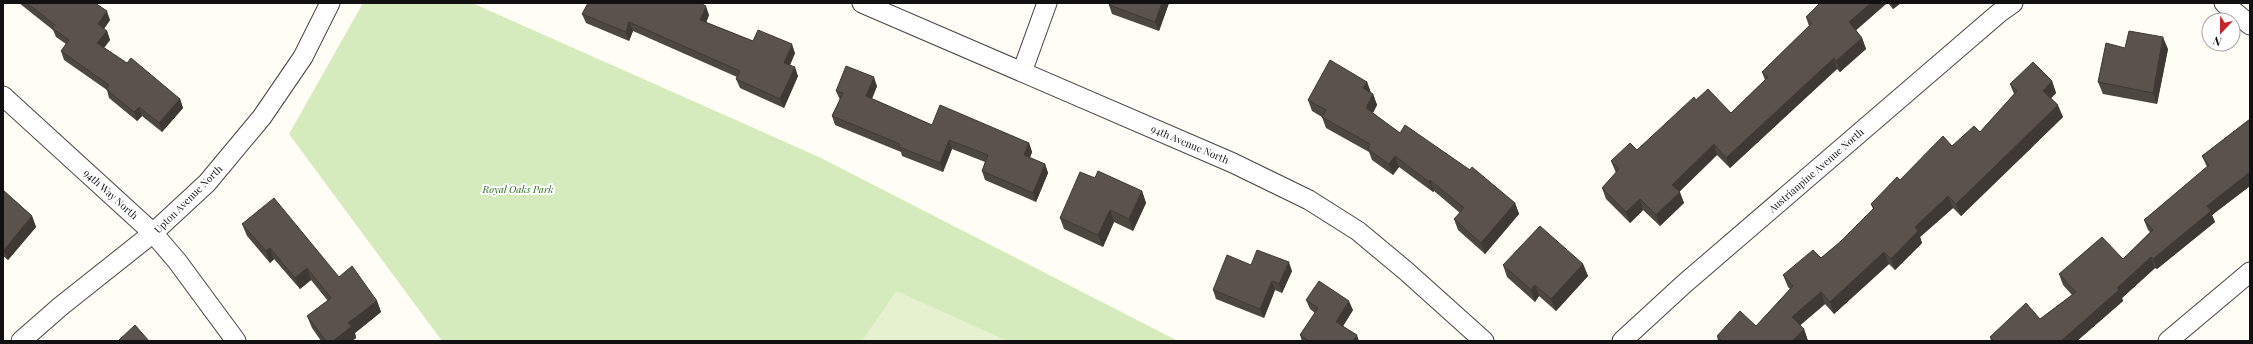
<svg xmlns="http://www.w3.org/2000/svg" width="2253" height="344" font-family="'Playfair Display',serif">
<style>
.green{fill:#d5ebbd}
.pitch{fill:#e6f2cf}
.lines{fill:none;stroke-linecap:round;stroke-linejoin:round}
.street-casing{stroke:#444;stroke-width:21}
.street{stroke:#fff;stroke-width:19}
.wall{fill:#4d4742}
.shaded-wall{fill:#3f3936}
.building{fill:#5a524d;stroke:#3f3936}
.labels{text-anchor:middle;stroke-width:4;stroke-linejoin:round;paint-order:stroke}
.street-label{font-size:10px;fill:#111;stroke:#fff}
.park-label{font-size:10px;font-style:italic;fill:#2f6b1f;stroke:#fff}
</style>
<rect width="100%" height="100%" fill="#fffdf5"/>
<path class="green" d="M363,3H472L819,157L1178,341H442L289,134Z"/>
<path class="pitch" d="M896,291L1008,341H862Z"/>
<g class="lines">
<g class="street-casing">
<path id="street" d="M862,3L1233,163L1309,200L1358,231L1406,271L1484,341
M2224,3L2250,25
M1022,72L1047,3
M3,96L153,233L177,261L236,341
M21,341L61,306L153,233L207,183L262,117L303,57L330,3
M1622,341L1684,284L1999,13L2013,3
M2168,341L2250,272"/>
</g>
<use href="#street" class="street"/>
</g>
<path class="wall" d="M19,3H95L110,20L104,29L107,31L110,40L104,48L180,99L183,108L162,132L142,116L137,121L109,98L107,90L64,60L61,51L66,44L56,37L53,30Z
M1110,3H1169L1159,31L1112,14L1109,5Z
M1820,3H1887L1856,30L1862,38L1866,49L1840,72L1837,69L1730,168L1717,155L1679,192L1684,203L1660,226L1643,210L1630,223L1606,199L1602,188L1616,173L1611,161L1637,150L1696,100L1731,113L1765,80L1762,72L1809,26L1806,17Z
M1888,3H1901L1893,9Z
M582,14L709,15L706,22L753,41L795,53L790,65L798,76L784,108L740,88L736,79L737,77L633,31L629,41L586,23Z
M2125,48L2168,49L2157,104L2103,94L2098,82Z
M2052,81L2056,93L2051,98L2063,117L1961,216L1953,208L1920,237L1922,243L1895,270L1889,264L1834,314L1825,304L1800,325L1804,329L1808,341H1718L1717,336L1756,326L1790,289L1788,287L1783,275L1821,258L1840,242L1873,209L1871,204L1900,180L1952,146L1980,132L2014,94L2010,84Z
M1367,82L1371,93L1373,94L1377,105L1373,113L1400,133L1515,203L1519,214L1485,254L1458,230L1454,219L1460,213L1434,191L1433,192L1399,167L1393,175L1372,160L1369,152L1326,128L1322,117L1312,111L1308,100Z
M877,86L872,99L932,125L1029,143L1032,152L1030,158L1045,164L1048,173L1036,202L985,180L982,171L985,162L952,149L943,172L902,156L901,152L835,125L832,116L840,100L836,91Z
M2250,119V186L2212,215L2215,222L2157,269L2155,268L2122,298L2123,301L2077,341H1991L1990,337L2040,319L2072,295L2063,285L2059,274L2123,259L2150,232L2148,230L2144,220L2207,167L2202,156Z
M1095,178L1142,191L1146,203L1133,231L1114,222L1103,247L1064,229L1060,218Z
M3,190L32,216L36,227L8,260L3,256Z
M242,224L339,277L377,301L381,312L355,333L356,338L352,341H321L312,328L307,316L328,301L311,280L300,289L274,259L270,263L247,236Z
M1583,264L1588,276L1556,311L1539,296L1535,302L1507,277L1503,265Z
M1251,265L1292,271L1282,293L1275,290L1264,318L1216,299L1213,290Z
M1306,300L1353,310L1343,326L1359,341H1302L1300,335L1315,313L1310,309Z"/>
<path class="shaded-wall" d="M1162,3H1169L1159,31L1155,22Z
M1871,3H1887L1853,33L1849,22Z
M1891,3H1901L1893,9Z
M706,6L709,15L704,29L700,20Z
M107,11L110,20L101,33L98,24Z
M629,22L633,31L629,41L626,32Z
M107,31L110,40L100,52L97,43Z
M2163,37L2168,49L2157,104L2153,93Z
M1862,38L1866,49L1840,72L1836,61Z
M792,44L795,53L787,72L784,63Z
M1834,58L1837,69L1730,168L1726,158Z
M795,67L798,76L784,108L780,99Z
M874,77L877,86L869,105L866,96Z
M2052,81L2056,93L2047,102L2043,91Z
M1367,82L1371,93L1363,88Z
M1373,94L1377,105L1370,118L1366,108Z
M180,99L183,108L162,132L159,123Z
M2058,105L2063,117L1961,216L1956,204Z
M139,107L142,116L137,121L134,112Z
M949,140L952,149L943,172L940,163Z
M1029,143L1032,152L1027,164L1024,155Z
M1714,144L1717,155L1676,195L1672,185Z
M1395,156L1399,167L1393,175L1389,164Z
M1045,164L1048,173L1036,202L1033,193Z
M2250,172V186L2212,215L2215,222L2157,269L2153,259L2207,206Z
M1430,180L1434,191L1433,192L1429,182Z
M1142,191L1146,203L1133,231L1129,219Z
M1680,192L1684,203L1660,226L1656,215Z
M1948,196L1953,208L1920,237L1922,243L1895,270L1891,259L1915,227Z
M1640,199L1643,210L1630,223L1626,212Z
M1515,203L1519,214L1485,254L1481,243Z
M1110,210L1114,222L1103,247L1098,235Z
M32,216L36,227L8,260L4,250Z
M270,248L274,259L270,263L266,251Z
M1884,252L1889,264L1834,314L1830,302Z
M2151,257L2155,268L2122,298L2123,301L2077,341H2061L2117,288Z
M1289,262L1292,271L1282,293L1279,284Z
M1583,264L1588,276L1556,311L1551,299Z
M307,268L311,280L300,289L295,278Z
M1272,281L1275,290L1264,318L1260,309Z
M1535,285L1539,296L1535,302L1531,290Z
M1821,292L1825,304L1796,329L1792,317Z
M377,301L381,312L355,333L356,338L352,341H333L348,323Z
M1349,301L1353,310L1340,331L1336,322Z
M1804,329L1808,341H1792Z
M1357,335L1359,341H1353Z"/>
<path class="building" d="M27,3H95L107,11L98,24L107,31L97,43L127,63L131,58L180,99L159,123L139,107L134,112L106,89L109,85L61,51L69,40L52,28L55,25Z
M588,3H700L706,6L700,20L753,41L758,30L792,44L784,63L795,67L780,99L736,79L740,71L629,22L626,32L582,14Z
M1110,3H1162L1155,22L1109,5Z
M1820,3H1871L1849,22L1862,38L1836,61L1834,58L1726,158L1714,144L1672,185L1680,192L1656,215L1640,199L1626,212L1602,188L1619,169L1611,161L1630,143L1637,150L1694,97L1696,100L1708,89L1731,113L1768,77L1762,72L1812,23L1806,17Z
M2129,31L2163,37L2153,93L2098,82L2106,43L2125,48Z
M1330,60L1367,82L1363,88L1373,94L1366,108L1400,133L1405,125L1470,170L1472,167L1515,203L1481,243L1454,219L1464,208L1430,180L1429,182L1395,156L1389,164L1368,149L1370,144L1322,117L1326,110L1308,100Z
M2033,62L2052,81L2043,91L2058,105L1956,204L1948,196L1915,227L1918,231L1891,259L1884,252L1830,302L1821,292L1792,317L1804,329L1792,341H1722L1717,336L1740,311L1756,326L1793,286L1783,275L1813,250L1821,258L1840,242L1874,208L1871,204L1897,177L1900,180L1943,136L1952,146L1974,126L1980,132L2017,91L2010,84Z
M846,66L874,77L866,96L932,125L940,105L1029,143L1024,155L1045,164L1033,193L982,171L988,155L949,140L940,163L899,147L900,144L832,116L843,93L836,91Z
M2250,119V172L2207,206L2211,211L2153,259L2151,257L2117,288L2119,290L2061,341H1994L1990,337L2026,303L2040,319L2076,292L2059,274L2102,237L2123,259L2153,230L2144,220L2209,165L2202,156Z
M1098,171L1142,191L1129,219L1110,210L1098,235L1060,218L1080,172L1095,178Z
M3,190L32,216L4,250L3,249Z
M274,198L339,277L352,266L377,301L348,323L352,326L333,341H326L307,316L331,298L307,268L295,278L270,248L266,251L242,224Z
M1540,226L1583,264L1551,299L1535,285L1531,290L1503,265Z
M1257,250L1289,262L1279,284L1272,281L1260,309L1213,290L1227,255L1251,265Z
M1319,281L1349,301L1336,322L1357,335L1353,341H1309L1300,335L1318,308L1306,300Z
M135,325L149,341H118Z"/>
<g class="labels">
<g class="street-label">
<text transform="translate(1190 144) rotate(23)" y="4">94th Avenue North</text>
<text transform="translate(1816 170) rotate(-41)" y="4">Austrianpine Avenue North</text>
<text transform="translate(111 194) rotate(42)" y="4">94th Way North</text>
<text transform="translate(188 199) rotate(-45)" y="4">Upton Avenue North</text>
</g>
<g class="park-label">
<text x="518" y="193">Royal Oaks Park</text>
</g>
</g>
<rect width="2253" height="344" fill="none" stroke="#111111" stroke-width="8"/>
<g transform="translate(2221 32) rotate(202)"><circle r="19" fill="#ffffff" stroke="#a0a0a0"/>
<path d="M0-3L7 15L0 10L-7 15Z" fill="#c4262e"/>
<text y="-6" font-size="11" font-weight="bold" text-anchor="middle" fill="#111111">N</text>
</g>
</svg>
